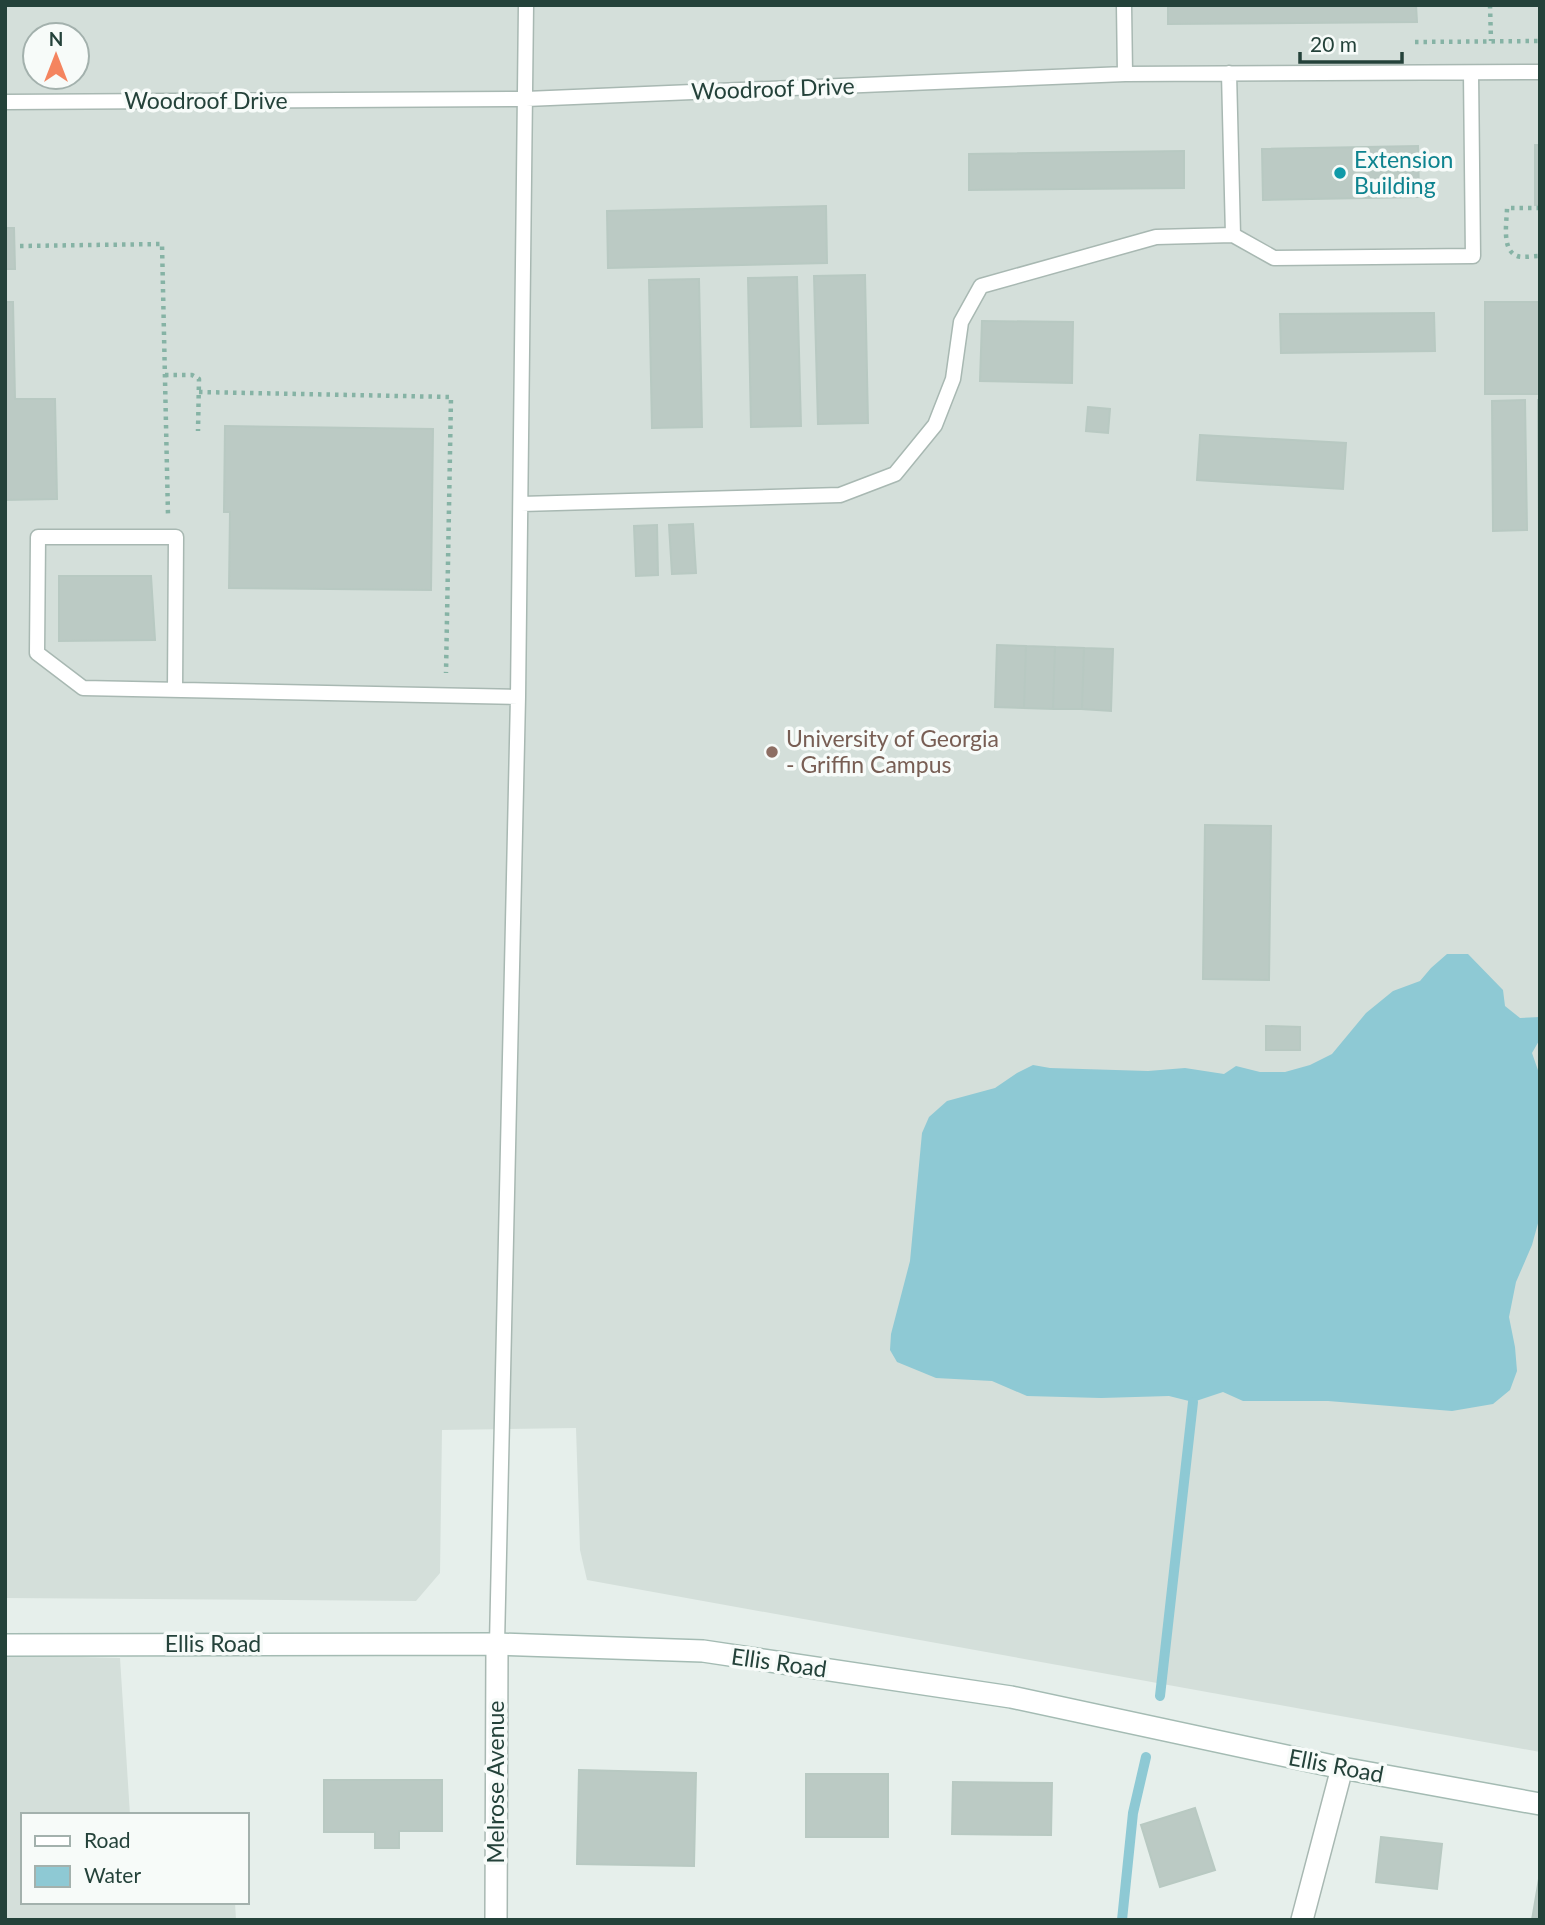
<svg xmlns="http://www.w3.org/2000/svg" width="1545" height="1925" font-family="Lato,sans-serif">
<style>
.built{fill:#d4dfda;fill-rule:evenodd}
.water{fill:#8ec9d4}
.lines{fill:none;stroke-linecap:round;stroke-linejoin:round}
.stream{stroke:#8ec9d4;stroke-width:10}
.building{fill:#bbcac4;stroke:#b8c9c2;stroke-width:2}
.lane-casing{stroke:#a8b8b2;stroke-width:17}
.street-casing{stroke:#a8b8b2;stroke-width:24}
.secondary-casing{stroke:#a4bbb3;stroke-width:24}
.path{stroke:#86b3a5;stroke-width:4.5;stroke-dasharray:3.5 5;stroke-linecap:butt}
.lane{stroke:#fff;stroke-width:14}
.street{stroke:#fff;stroke-width:21}
.secondary{stroke:#fff;stroke-width:21}
.culture-dot{fill:#0f9aa8;stroke:#f7fbf9;stroke-width:2.5}
.education-dot{fill:#8d6e63;stroke:#f7fbf9;stroke-width:2.5}
.labels{text-anchor:middle;stroke-width:7;stroke-linejoin:round;paint-order:stroke}
.street-label{font-size:23px;fill:#24423a;stroke:#f7fbf9}
.culture-label{font-size:23px;fill:#0d838f;stroke:#f7fbf9;text-anchor:start}
.education-label{font-size:23px;fill:#785e54;stroke:#f7fbf9;text-anchor:start}
</style>
<rect width="100%" height="100%" fill="#e6efeb"/>
<path class="built" d="M5,5H1540V1752L587,1580L580,1550L576,1428L442,1430L440,1573L416,1601L5,1598ZM35,35H77V77H35Z
M5,1655L120,1658L130,1815H23V1902H235L236,1920H5Z"/>
<path class="water" d="M1447,954H1468L1503,990L1505,1006L1520,1018L1540,1017V1039L1532,1053L1540,1076V1216L1532,1245L1516,1282L1509,1317L1515,1347L1517,1371L1510,1390L1493,1404L1452,1411L1328,1401H1243L1223,1392L1193,1402L1169,1396L1101,1398L1027,1396L992,1381L936,1378L897,1362L890,1350L891,1334L910,1261L922,1133L929,1117L947,1101L995,1088L1017,1073L1033,1065L1050,1068L1148,1071L1185,1068L1224,1074L1236,1066L1260,1072H1285L1310,1065L1332,1054L1366,1013L1393,991L1420,981L1431,968Z"/>
<g class="lines">
<path class="stream" d="M1160,1696L1193,1402
M1122,1920L1133,1813L1146,1757"/>
</g>
<path class="building" d="M1168,5H1416L1417,22L1168,24Z
M1535,145H1540V205H1535Z
M1418,146L1419,197L1263,200L1262,149Z
M1184,151V188L969,190V154Z
M826,206L827,263L608,268L607,211Z
M5,228H14L15,269H5Z
M865,275L868,423L818,424L814,276Z
M797,277L801,426L751,427L748,278Z
M699,279L702,427L652,428L649,280Z
M5,302H13L15,399H55L57,499L5,500Z
M1485,302H1540V394H1485Z
M1434,313L1435,351L1281,353L1280,314Z
M982,321L1073,322L1072,383L980,381Z
M1525,400L1527,530L1493,531L1492,401Z
M1538,400H1540L1539,530Z
M1088,407L1110,409L1108,433L1086,431Z
M225,426L433,429L431,590L229,588L230,512H224Z
M1200,435L1346,443L1343,489L1197,480Z
M693,524L696,573L672,574L669,525Z
M657,525L658,575L636,576L634,526Z
M59,576H151L155,640L59,641Z
M997,645L1026,646L1024,708L995,707Z
M1026,646L1055,647L1053,709L1024,708Z
M1055,647L1084,648L1082,709H1053Z
M1084,648L1113,649L1111,711L1082,709Z
M1205,825L1271,826L1269,980L1203,979Z
M1266,1026L1300,1027V1050H1266Z
M579,1770L696,1773L694,1866L577,1864Z
M806,1774H888V1837H806Z
M324,1780H442V1831H399V1848H375V1832H324Z
M953,1782L1052,1783L1051,1835L952,1834Z
M1195,1808L1215,1870L1160,1887L1141,1825Z
M1381,1837L1442,1844L1437,1889L1376,1882Z
M1540,1873V1920H1532Z"/>
<g class="lines">
<g class="lane-casing">
<path id="lane" d="M1124,5L1125,74
M1229,73L1233,235L1274,258L1473,256L1471,73
M5,102L526,99L1125,74L1540,72
M521,504L840,495L895,474L935,425L953,379L961,322L981,286L1156,237L1233,235
M175,690L176,537H38L37,653L83,688L518,697
M497,1644L518,697L526,5"/>
</g>
<g class="street-casing">
<path id="street" d="M496,1920L497,1644
M1302,1920L1342,1768"/>
</g>
<g class="secondary-casing">
<path id="secondary" d="M5,1645L497,1644L703,1651L1011,1697L1342,1768L1540,1804"/>
</g>
<path class="path" d="M1490,5L1491,41
M1415,42L1540,41
M1540,208H1507C1507,221 1501,250 1517,256C1523,258 1533,256 1540,256
M20,246L162,244L168,515
M165,375H192L199,379L198,431
M199,392L451,397L446,673"/>
<use href="#lane" class="lane"/>
<use href="#street" class="street"/>
<use href="#secondary" class="secondary"/>
</g>
<circle class="culture-dot" cx="1340" cy="173" r="7"/>
<circle class="education-dot" cx="772" cy="752" r="7"/>
<g class="labels">
<g class="street-label">
<text transform="translate(773 89) rotate(-2)" y="8">Woodroof Drive</text>
<text x="206" y="109">Woodroof Drive</text>
<text x="213" y="1652">Ellis Road</text>
<text transform="translate(779 1663) rotate(8)" y="8">Ellis Road</text>
<text transform="translate(1336 1766) rotate(11)" y="8">Ellis Road</text>
<text transform="translate(496 1782) rotate(-90)" y="8">Melrose Avenue</text>
</g>
<g class="culture-label">
<text x="1354" y="168">Extension<tspan x="1354" dy="26">Building</tspan></text>
</g>
<g class="education-label">
<text x="786" y="747">University of Georgia<tspan x="786" dy="26">- Griffin Campus</tspan></text>
</g>
</g>
<rect width="1545" height="1925" fill="none" stroke="#24423a" stroke-width="14"/>
<rect x="21" y="1813" width="228" height="91" fill="#f7fbf9" stroke="#a3b1ad" stroke-width="2"/>
<rect x="35" y="1836" width="35" height="10" fill="#ffffff" stroke="#a3b1ad" stroke-width="2"/>
<text x="84" y="1848" font-size="21" fill="#24423a">Road</text>
<rect x="35" y="1866" width="35" height="21" fill="#8ec9d4" stroke="#a3b1ad" stroke-width="2"/>
<text x="84" y="1883" font-size="21" fill="#24423a">Water</text>
<g transform="translate(56 56)"><circle r="33" fill="#f7fbf9" stroke="#a3b1ad" stroke-width="2"/>
<path d="M0-5L12 26L0 18L-12 26Z" fill="#f4845f"/>
<text y="-10" font-size="19" font-weight="bold" text-anchor="middle" fill="#24423a">N</text>
</g>
<path d="M1300 52v10h102v-10" fill="none" stroke="#24423a" stroke-width="3.5"/>
<text x="1310" y="52" font-size="21" fill="#24423a" stroke="#f7fbf9" stroke-width="5" paint-order="stroke">20 m</text>
</svg>
